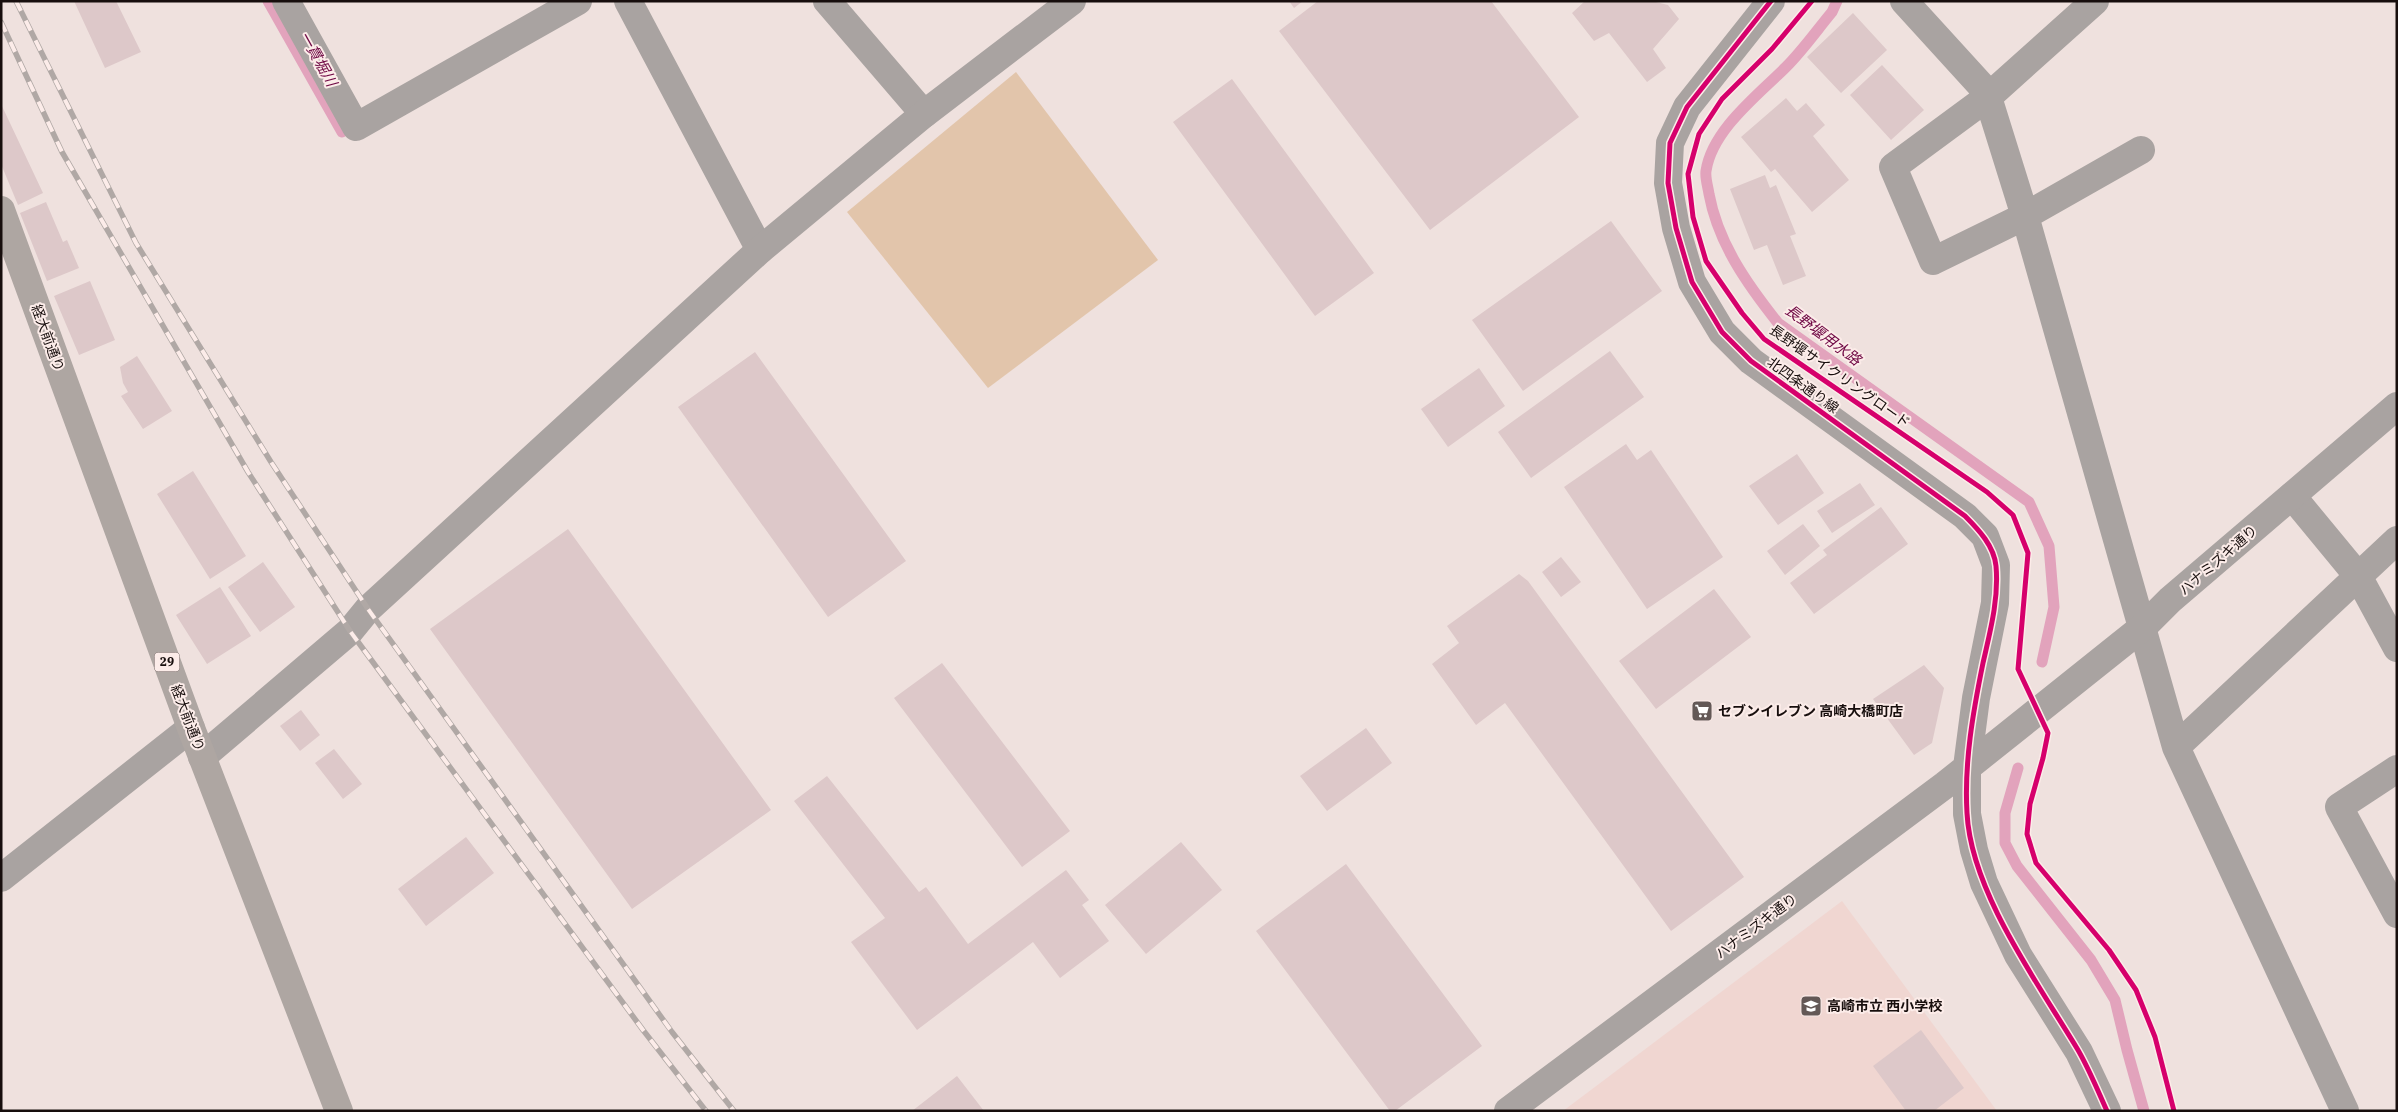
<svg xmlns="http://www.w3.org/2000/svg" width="2398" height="1112" font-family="'IBM Plex Serif','Noto Sans JP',serif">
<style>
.built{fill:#f0d6d1}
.green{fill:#e2c5ab}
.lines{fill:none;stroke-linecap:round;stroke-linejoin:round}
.stream{stroke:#e2a3bc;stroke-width:11}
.building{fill:#ddc8c9}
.minor{stroke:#a9a3a1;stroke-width:28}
.tertiary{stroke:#a9a3a1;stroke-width:28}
.primary{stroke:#aea6a2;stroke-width:28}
.rail-casing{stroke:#b0a8a5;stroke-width:5.5}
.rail{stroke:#fcece9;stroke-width:4;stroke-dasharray:11;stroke-linecap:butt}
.cycleway-casing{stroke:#fcece9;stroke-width:8}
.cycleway{stroke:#d6006c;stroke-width:5}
.labels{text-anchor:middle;stroke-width:4;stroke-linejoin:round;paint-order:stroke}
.shield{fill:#fcece9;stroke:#5c514f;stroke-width:1}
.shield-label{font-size:12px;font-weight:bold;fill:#170e0d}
.street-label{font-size:14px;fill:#170e0d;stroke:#fcece9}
.poi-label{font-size:14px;font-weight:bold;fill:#170e0d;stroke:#fcece9;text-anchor:start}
.water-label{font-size:15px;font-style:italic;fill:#6e0643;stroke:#fcece9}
</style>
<rect width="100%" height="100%" fill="#efe1de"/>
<path class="built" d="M1842,901L1997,1111H1563Z"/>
<path class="green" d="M1016,72L1158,260L988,388L847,212Z"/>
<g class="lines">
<path class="stream" d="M268,1L342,132
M1837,1L1832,12C1817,30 1803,50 1786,67C1758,95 1712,130 1706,171C1705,178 1708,187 1709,194C1718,243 1747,284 1778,323L2029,502L2049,546L2054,607L2042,662
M2018,768L2005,813V843L2017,866L2091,960L2115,1000L2127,1050L2144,1111"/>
</g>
<path class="building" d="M74,1H116L141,52L105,68Z
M1289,1H1303L1294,8Z
M1318,1H1491L1579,117L1430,230L1279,31Z
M1585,1H1652L1668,5L1679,19L1653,49L1666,68L1647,82L1609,33L1594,41L1572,13Z
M1853,13L1887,50L1841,93L1807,57Z
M1882,65L1924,110L1891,140L1850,95Z
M1232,79L1374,273L1315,316L1173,122Z
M1786,98L1797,111L1806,103L1825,125L1813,136L1849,180L1812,212L1775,169L1771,172L1741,137Z
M1,104L43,193L18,205L1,164Z
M1765,175L1770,188L1776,185L1796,234L1790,236L1806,276L1783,285L1767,245L1754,250L1730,189Z
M46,202L63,242L67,240L79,268L47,281L20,213Z
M1611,221L1662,291L1523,391L1472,320Z
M90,281L115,340L79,355L54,296Z
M1610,351L1644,397L1531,478L1498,432Z
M755,352L906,561L828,617L678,407Z
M137,356L172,411L143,429L121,396L128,392L123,383L120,367Z
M1479,368L1505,406L1448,447L1421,409Z
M1626,444L1637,460L1651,450L1723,557L1647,609L1564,487Z
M1797,454L1824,493L1778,525L1749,486Z
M193,471L246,556L210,579L157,494Z
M1860,483L1875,505L1832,533L1817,511Z
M1881,507L1908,544L1814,614L1790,583L1827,555L1823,550Z
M1803,524L1820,546L1785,575L1767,551Z
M568,529L771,810L632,909L430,629Z
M1561,557L1581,582L1561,597L1542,572Z
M263,562L295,607L260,632L228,587Z
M1519,574L1528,581L1744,877L1671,931L1505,703L1476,725L1432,664L1459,643L1447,626Z
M220,587L251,636L207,664L176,615Z
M1714,589L1751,637L1656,709L1619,661Z
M942,663L1070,831L1022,867L894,698Z
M1924,665L1944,688L1932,743L1914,755L1873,699Z
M301,710L320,735L300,751L280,726Z
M1366,728L1392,763L1327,811L1300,776Z
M334,749L362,784L343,799L315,763Z
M827,776L919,892L926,887L968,944L1066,870L1089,900L1082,905L1109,941L1060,978L1033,942L917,1030L851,942L885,918L794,801Z
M466,837L494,873L426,926L398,889Z
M1181,842L1222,890L1146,954L1105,905Z
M1346,864L1482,1046L1395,1111H1390L1256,931Z
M1921,1030L1964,1088L1934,1111H1906L1873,1066Z
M957,1076L984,1111H912Z"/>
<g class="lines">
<path class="minor" d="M286,1L356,127L578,1
M628,1L760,250
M827,1L924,114
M1904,1L1986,91L2025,216L2176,747L2345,1111
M2095,1L1988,97L1893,167L1933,261L2025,216L2141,150
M2292,496L2358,576L2397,648
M2176,747L2397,540
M1967,767V814L1974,850L1984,883L2018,955L2079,1052L2107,1111
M2397,769L2339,807L2397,914
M1,878L191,728"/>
<path class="tertiary" d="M1771,1L1687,107L1670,143L1668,183L1676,228L1692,282L1722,332L1751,361L1965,516L1985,536L1996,565L1995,603L1976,698L1967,767
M202,757L350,631L368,609L760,250L924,114L1072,1
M1508,1111L1945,785L2143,627L2170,600L2397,406"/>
<path class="primary" d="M1,210L191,728L339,1111"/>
<g class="rail-casing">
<path id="rail" d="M16,1L136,243L271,462L368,609L672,1032L734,1111
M1,22L62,152L248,472L350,631L643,1030L706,1111"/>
</g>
<use href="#rail" class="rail"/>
<g class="cycleway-casing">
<path id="cycleway" d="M1771,1L1687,107L1670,143L1668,183L1676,228L1692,282L1722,332L1751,361L1965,516C1979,530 1994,546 1996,566C1999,599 1990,632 1983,663C1973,712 1964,763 1967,813C1971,892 2038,983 2078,1050C2089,1069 2098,1091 2107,1111
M1812,1L1772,49L1722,99L1699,134L1688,174L1693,217L1706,261L1742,313L1764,339L1987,492L2013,515L2028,553L2018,669L2048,733L2043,758L2030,804L2027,834L2036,863L2109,950L2136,990L2155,1037L2174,1111"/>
</g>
<use href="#cycleway" class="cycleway"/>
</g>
<defs>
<g id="supermarket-square" transform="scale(1.125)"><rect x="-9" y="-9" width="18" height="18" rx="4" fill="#635856" stroke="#fcece9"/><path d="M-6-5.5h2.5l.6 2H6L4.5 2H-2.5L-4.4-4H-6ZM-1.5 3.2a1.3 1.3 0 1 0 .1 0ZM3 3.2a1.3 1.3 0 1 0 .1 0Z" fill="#fff"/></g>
<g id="school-square" transform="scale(1.125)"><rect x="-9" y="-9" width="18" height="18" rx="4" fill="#635856" stroke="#fcece9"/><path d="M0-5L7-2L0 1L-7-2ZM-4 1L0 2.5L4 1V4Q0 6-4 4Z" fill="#fff"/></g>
</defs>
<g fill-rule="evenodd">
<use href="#supermarket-square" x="1702" y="711"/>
<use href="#school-square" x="1811" y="1006"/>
</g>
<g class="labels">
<rect class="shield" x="154.5" y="652.5" width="25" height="19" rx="4"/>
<g class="shield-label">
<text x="167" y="666">29</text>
</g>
<g class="street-label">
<text transform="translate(48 338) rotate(70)" y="5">経大前通り</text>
<text transform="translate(1840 376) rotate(35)" y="5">長野堰サイクリングロード</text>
<text transform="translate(1803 385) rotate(36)" y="5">北四条通り線</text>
<text transform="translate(2218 560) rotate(-41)" y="5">ハナミズキ通り</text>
<text transform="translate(188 718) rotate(69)" y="5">経大前通り</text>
<text transform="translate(1756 926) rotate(-37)" y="5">ハナミズキ通り</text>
</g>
<g class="poi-label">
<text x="1718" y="716">セブンイレブン 高崎大橋町店</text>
<text x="1827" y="1011">高崎市立 西小学校</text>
</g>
<g class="water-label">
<text transform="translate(318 59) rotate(61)" y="5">一貫堀川</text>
<text transform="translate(1823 335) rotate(37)" y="5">長野堰用水路</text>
</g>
</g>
<rect width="2398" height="1112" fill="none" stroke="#170e0d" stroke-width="5"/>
</svg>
